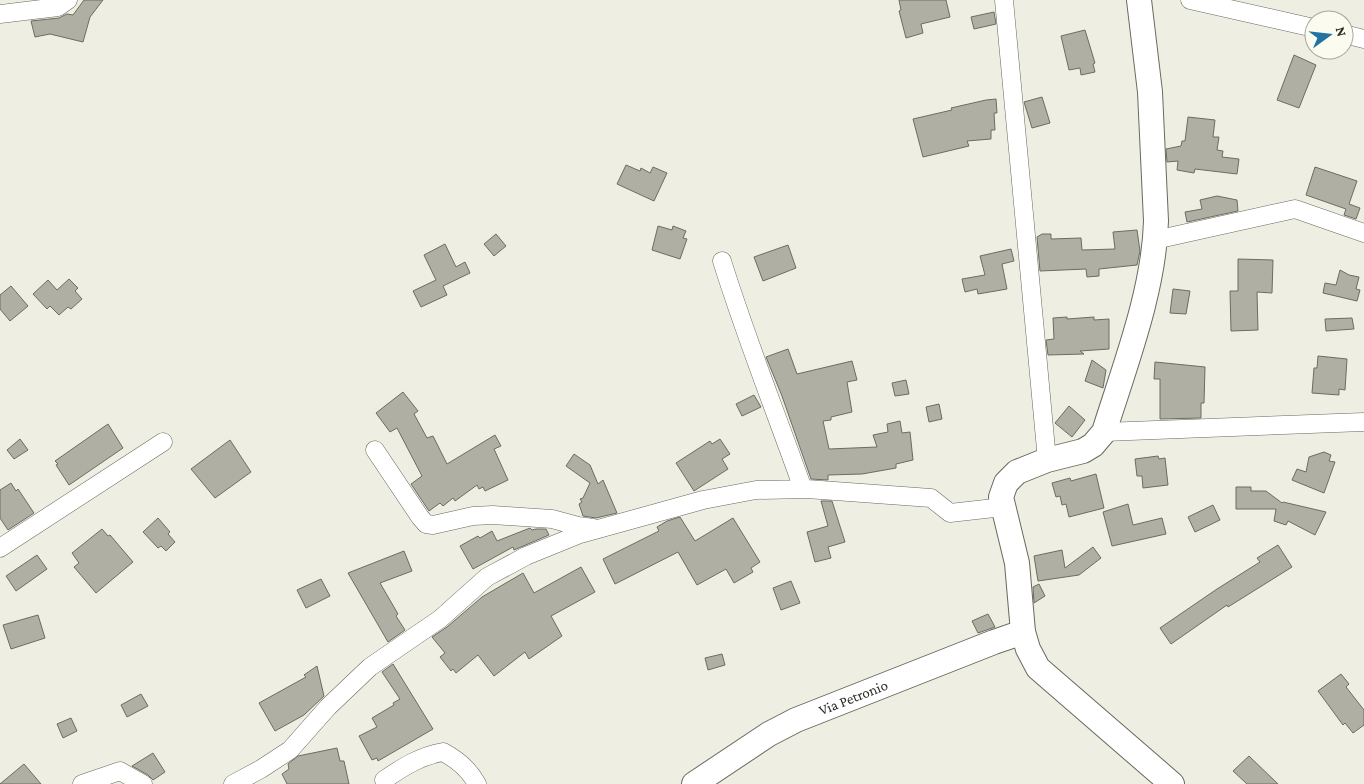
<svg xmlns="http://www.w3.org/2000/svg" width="1364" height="784" font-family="'Crimson Pro',serif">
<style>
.building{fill:#afafa3;stroke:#6c6c61}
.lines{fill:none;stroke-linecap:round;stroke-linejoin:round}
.street-casing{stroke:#69695e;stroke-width:19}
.secondary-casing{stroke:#69695e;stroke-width:26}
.street{stroke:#fff;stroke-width:18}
.secondary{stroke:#fff;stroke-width:24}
.labels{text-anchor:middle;stroke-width:4.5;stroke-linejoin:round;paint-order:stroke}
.street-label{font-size:15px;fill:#2b2b27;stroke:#fbfcef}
</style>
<rect width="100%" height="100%" fill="#eeeee2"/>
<path class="building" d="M84,0H103L90,17L83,42L50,34L35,37L31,21L59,18L67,14L73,15Z
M899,0H946L950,17L921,24L923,33L906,38L899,11L901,10Z
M994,12L996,24L974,29L971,17Z
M1085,30L1095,63L1093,64L1095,72L1081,75L1080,68L1069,70L1061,36Z
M1294,55L1316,65L1299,108L1277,100Z
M1042,97L1050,123L1032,128L1024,102Z
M996,99L997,113H994L995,130H991V139L967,141L969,146L923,157L913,119L952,110L951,108L986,100Z
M1188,117L1215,120L1213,137H1219L1217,150L1223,151L1222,157L1239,159L1237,174L1195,169L1194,173L1177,170L1178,161L1167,162L1166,149L1181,146L1182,141H1185Z
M626,165L640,171L641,168L650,173L653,167L667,173L654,201L617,184Z
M1315,167L1357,181L1349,204L1360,208L1356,219L1344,215L1346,209L1306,195Z
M1217,196L1237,200L1238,211L1187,222L1185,212L1202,209L1200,200Z
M658,226L672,230L673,226L686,231L683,238L687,239L680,259L652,250Z
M1137,230L1140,251L1137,265L1099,269V276L1087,277L1086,269L1040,271L1037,237L1042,234H1051V239L1081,238L1082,250L1115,249L1113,232Z
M496,234L506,246L494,256L484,244Z
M445,244L456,267L465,262L470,273L443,286L447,295L421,307L413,291L436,280L424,255Z
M788,245L796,268L763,281L754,257Z
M1011,249L1014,261L1002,264L1007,289L978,294L977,289L965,292L962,279L985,275L980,256Z
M1238,259L1273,260L1272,293L1257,292L1258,330L1231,331L1230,291H1238Z
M1340,270L1349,275L1359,277L1356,289L1360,290L1357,301L1323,293L1325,283L1336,285Z
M69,279L78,288L75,291L82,299L71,309L68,307L59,315L50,306L47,309L33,294L48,280L57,290Z
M11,286L28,306L10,321L0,309V295Z
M1173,289L1190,291L1186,314L1170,313Z
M1067,317V319L1094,317V320L1109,319V349L1080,351L1084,354L1048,355L1046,340L1054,339L1053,318Z
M1352,318L1354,329L1326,331L1325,319Z
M788,349L797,374L852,361L857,380L847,382L852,412L831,417V420L823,421L829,449L877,447L873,435L888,432L887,424L900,421L902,433L910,432L913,460L896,464V468L862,474L828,475V480L811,479L782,396L766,357Z
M1318,356L1347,359L1345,390L1339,389V395L1312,393L1314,368H1317Z
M1092,360L1106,370L1103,388L1085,381Z
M1155,362L1205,367L1204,403H1201V418L1160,419V379H1154Z
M906,380L909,394L895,396L892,383Z
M403,392L418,411L414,414L427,438L433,436L447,464L495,435L501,446L494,449L508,480L485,491L483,487L479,489L477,485L455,501L453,498L443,506L440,503L429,511L411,484L422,476L397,428L390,432L376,413Z
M754,395L761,407L742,416L736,404Z
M939,404L942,419L929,422L926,407Z
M1069,406L1085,420L1072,437L1055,423Z
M108,424L123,448L69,485L56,465L58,464L55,461Z
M20,439L28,450L14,459L7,450Z
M720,439L730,454L722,459L728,469L694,491L676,463L710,441L712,444Z
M230,440L251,472L215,498L191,469Z
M1324,452L1331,455L1329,461L1335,462L1324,493L1292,480L1297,469L1306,472L1309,457Z
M574,454L590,465L598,484L603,480L617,513L596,518L583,516L579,504L582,502L580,499L583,498L590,483L566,466Z
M1158,456L1159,459L1165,458L1168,485L1143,488L1142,476H1137L1135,459Z
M1096,474L1104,508L1069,517L1066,504L1062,505L1060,496L1056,497L1052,483L1070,478L1071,481Z
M11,483L16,491L18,489L34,513L8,530L0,518V490Z
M1236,487H1251V491H1266L1282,503L1283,502L1326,512L1315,535L1288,521L1286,525L1274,521L1276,509H1236Z
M821,501H832L845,542L828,547L831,558L815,562L807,532L828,526Z
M1128,504L1133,525L1162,518L1166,534L1112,546L1103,512Z
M1213,505L1220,520L1195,532L1188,517Z
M680,517L695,541L733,518L760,562L751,568L753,572L734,583L726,569L697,585L678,552L615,584L603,559L659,531L657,527L667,521Z
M158,518L170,532L168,534L175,542L166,551L161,546L158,548L143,532Z
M530,528L532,530L536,529H546L549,535L514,550L513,547L473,569L460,546L478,536L480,538L492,531L497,541Z
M102,529L108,536L110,535L133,562L96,593L74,567L79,563L72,553Z
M1278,545L1292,567L1228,607L1227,605L1171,644L1160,628L1217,589L1260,562L1257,558Z
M1093,547L1101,558L1079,575L1038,581L1034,556L1062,550L1065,568Z
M404,551L412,571L380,583L398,614L396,616L405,630L388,642L348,573Z
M37,555L47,569L16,591L6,576Z
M581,567L595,592L551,616L562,636L529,659L525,652L494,676L478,655L456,673L453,669L451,671L440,657L445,653L432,637L447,627L482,597L523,573L534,593Z
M321,579L330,596L306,608L297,590Z
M791,581L800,603L781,610L773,588Z
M1039,584L1045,596L1034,603L1033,587Z
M988,614L995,627L978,633L972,621Z
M38,615L45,638L11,649L3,625Z
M722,654L725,665L708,670L705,658Z
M393,664L433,729L378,761L377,758L372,760L359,736L377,727L372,718L394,705L393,703L400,699L382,672Z
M317,666L324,696L304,715L275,731L259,703L306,677L304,675Z
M1341,674L1349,684L1346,687L1364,710V725L1353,733L1345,723L1343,725L1318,691Z
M141,694L148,706L127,717L121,705Z
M71,718L77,731L63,738L57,724Z
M337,748L340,761H344L349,784H287L282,774L289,769L288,764L298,756Z
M153,753L165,772L153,780L148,775L132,766Z
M1249,756L1278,784H1247L1233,771Z
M24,764L41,784H0Z"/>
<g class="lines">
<g class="street-casing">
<path id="street" d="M1004,0L1047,460
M1190,0L1314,28
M0,14L58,7L68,0
M1344,34L1364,39
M1155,240L1295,209L1364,233
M722,261C746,338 776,413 803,489
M1104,432L1364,422
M375,450L420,517L426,524L433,525L473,516L493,515L552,519L578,526L593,528
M0,548L163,442
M384,780C403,767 420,756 443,752C458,760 469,769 477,784
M82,784L120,771L143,784
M233,784L261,769L290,750L328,707L370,667L440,619L487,577L526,556L580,534L703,500L756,490L807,489L931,498L950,513L1003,507"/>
</g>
<g class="secondary-casing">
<g id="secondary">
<path d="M1139,0L1150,92L1156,221C1154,291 1125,365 1104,432L1093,445L1083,451L1047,460L1017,472L1006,483L1001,497L1017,563L1023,632L1028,649L1038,668L1172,784"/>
<path id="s1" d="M694,784L769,734L796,720L994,642L1023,632"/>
</g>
</g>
<use href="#street" class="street"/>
<use href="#secondary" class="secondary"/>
</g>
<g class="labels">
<g class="street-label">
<text dy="5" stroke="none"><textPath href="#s1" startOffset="182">Via Petronio</textPath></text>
</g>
</g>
<g transform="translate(1329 35) rotate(75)"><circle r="24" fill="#fbfcef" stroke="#a8a89f"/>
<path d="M0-4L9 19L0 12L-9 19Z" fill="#2273a4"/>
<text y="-8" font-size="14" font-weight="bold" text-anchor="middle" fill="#2b2b27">N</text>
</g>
</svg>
